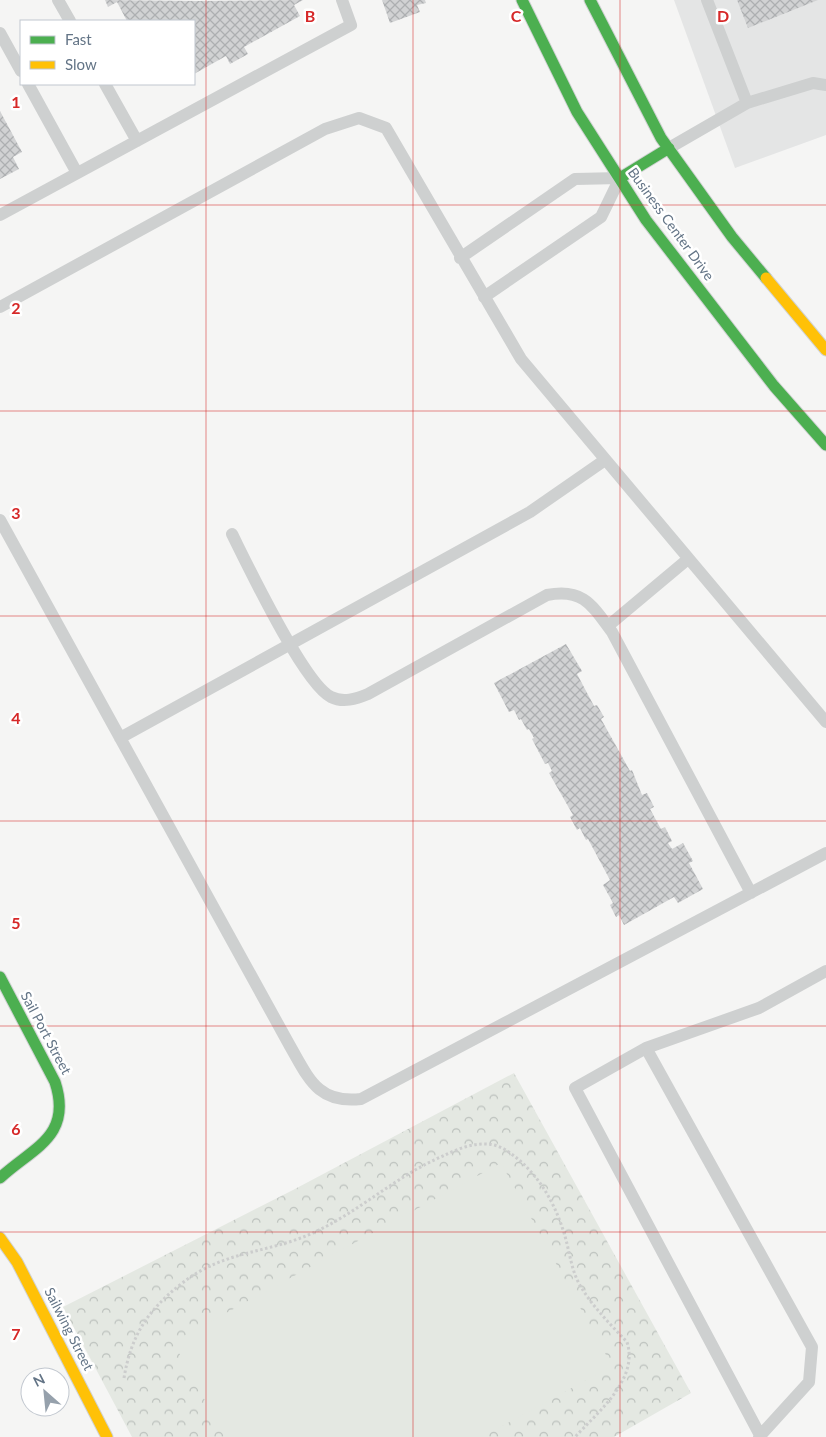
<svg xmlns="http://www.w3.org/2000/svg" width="826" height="1437" font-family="Lato,sans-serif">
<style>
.built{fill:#e4e5e5}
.park{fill:url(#park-crowns)}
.garden{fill:#e4e8e2}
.building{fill:url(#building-cross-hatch)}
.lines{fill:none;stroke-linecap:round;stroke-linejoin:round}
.fast-casing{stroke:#d0d2d3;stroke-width:13}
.slow-casing{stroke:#d0d2d3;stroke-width:13}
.path{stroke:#cccdcd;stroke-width:3;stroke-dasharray:2.5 2.5;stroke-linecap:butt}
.lane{stroke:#ced0d0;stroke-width:12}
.fast{stroke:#4caf50;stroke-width:11}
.slow{stroke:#ffc107;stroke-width:11}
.grid{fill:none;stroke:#d62828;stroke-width:1;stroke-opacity:0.55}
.labels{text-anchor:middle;stroke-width:5;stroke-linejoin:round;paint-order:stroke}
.street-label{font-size:14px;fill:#637486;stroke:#fff}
.grid-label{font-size:16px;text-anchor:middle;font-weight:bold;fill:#d62828;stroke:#fff;stroke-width:5;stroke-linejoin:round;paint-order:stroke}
</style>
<defs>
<pattern id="park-crowns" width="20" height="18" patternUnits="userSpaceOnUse" patternTransform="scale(1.25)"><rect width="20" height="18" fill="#e4e8e2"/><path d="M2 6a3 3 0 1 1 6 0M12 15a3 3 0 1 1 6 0" fill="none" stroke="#bcc1bd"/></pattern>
<pattern id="building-cross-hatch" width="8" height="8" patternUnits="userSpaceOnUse" patternTransform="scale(1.25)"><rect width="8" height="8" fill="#d1d2d3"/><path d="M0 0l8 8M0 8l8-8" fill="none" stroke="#adafb1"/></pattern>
</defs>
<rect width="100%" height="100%" fill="#f5f5f4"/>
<path class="built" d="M674,0H826V135L735,168Z"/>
<path class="park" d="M514,1073L691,1393L614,1437H132L63,1307L293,1190Z"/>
<path class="garden" d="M501,1163L612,1366L482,1437H225L173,1342Z"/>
<path class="building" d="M105,0L197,1L303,0L294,5L300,16L244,47L248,54L230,64L226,56L194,74V21H127L117,2L108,7Z
M382,0H425L426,3L417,5L420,12L390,23Z
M737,0H818L748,28Z
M0,111L22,152L13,157L19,169L0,179Z
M566,644L582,671L577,674L594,706L597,705L604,717L601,719L615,744L630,771L632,770L642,795L647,793L654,807L650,809L661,829L665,827L672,841L668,843L672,849L683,843L693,861L689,863L703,889L678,903L674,897L624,925L619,915L616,917L610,905L613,903L603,885L610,880L588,839L586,840L580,828L577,830L570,817L573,815L549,773L552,771L548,763L545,764L532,739L534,738L529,729L527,730L521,719L519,720L514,710L509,712L494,683Z"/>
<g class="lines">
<g class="fast-casing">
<path id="fast" d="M522,0L577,112L646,220L774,386L826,445
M590,0L661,138L732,237L766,278
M620,178L669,148
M0,977L55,1082C73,1137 32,1148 0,1178"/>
</g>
<g class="slow-casing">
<path id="slow" d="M766,278L826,350
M0,1238L17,1262L107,1437"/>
</g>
<path class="path" d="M124,1378C131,1336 147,1311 181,1284C225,1249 270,1254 317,1231C361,1210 398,1175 443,1156C461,1147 485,1138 504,1149C535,1168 554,1200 564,1233C570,1252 571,1271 581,1287C593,1307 611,1325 627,1342C639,1379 598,1412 575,1437"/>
<path class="lane" d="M58,0L70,21
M0,33L21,71
M28,84L77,173
M105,84L137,141
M747,103L813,83L826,85
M669,148L747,103L707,0
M0,215L351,25L342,0
M460,258L575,179L620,178L601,217L484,297
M0,307L325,129L359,118L386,128L521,359L826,722
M0,520L290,1046C309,1079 318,1104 361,1099L826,853
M232,534C248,566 304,684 331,697C343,703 356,699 368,694L547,595C583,588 592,605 612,632L751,893
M608,626L688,559
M120,738L530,512L605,460
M646,1048L812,1347L809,1382L759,1437
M761,1437L575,1088L646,1048L759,1008L826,971"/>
<use href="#fast" class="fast"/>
<use href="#slow" class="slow"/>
</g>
<path class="grid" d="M206,0V1437M413,0V1437M620,0V1437M0,205H826M0,411H826M0,616H826M0,821H826M0,1026H826M0,1232H826"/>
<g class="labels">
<g class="street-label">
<text transform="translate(671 224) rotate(54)" y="5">Business Center Drive</text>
<text transform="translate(46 1033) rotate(62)" y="5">Sail Port Street</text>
<text transform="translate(69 1329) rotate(63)" y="5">Sailwing Street</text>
</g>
</g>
<g class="grid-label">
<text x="310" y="22">B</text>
<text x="516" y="22">C</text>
<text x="723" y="22">D</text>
<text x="16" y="108">1</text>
<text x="16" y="314">2</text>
<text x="16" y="519">3</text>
<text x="16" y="724">4</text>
<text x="16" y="929">5</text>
<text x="16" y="1135">6</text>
<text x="16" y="1340">7</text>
</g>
<rect x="20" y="20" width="175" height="65" fill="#ffffff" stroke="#c1c7cf"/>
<rect x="30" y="36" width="25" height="8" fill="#4caf50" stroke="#c1c7cf"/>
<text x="65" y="45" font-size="15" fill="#637486">Fast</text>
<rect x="30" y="61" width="25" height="8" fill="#ffc107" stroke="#c1c7cf"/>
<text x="65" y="70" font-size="15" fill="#637486">Slow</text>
<g transform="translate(45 1392) rotate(333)"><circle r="24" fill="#ffffff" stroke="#c1c7cf"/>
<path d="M0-4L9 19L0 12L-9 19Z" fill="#96a1ac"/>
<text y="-8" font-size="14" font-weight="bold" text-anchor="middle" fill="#637486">N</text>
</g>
</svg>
